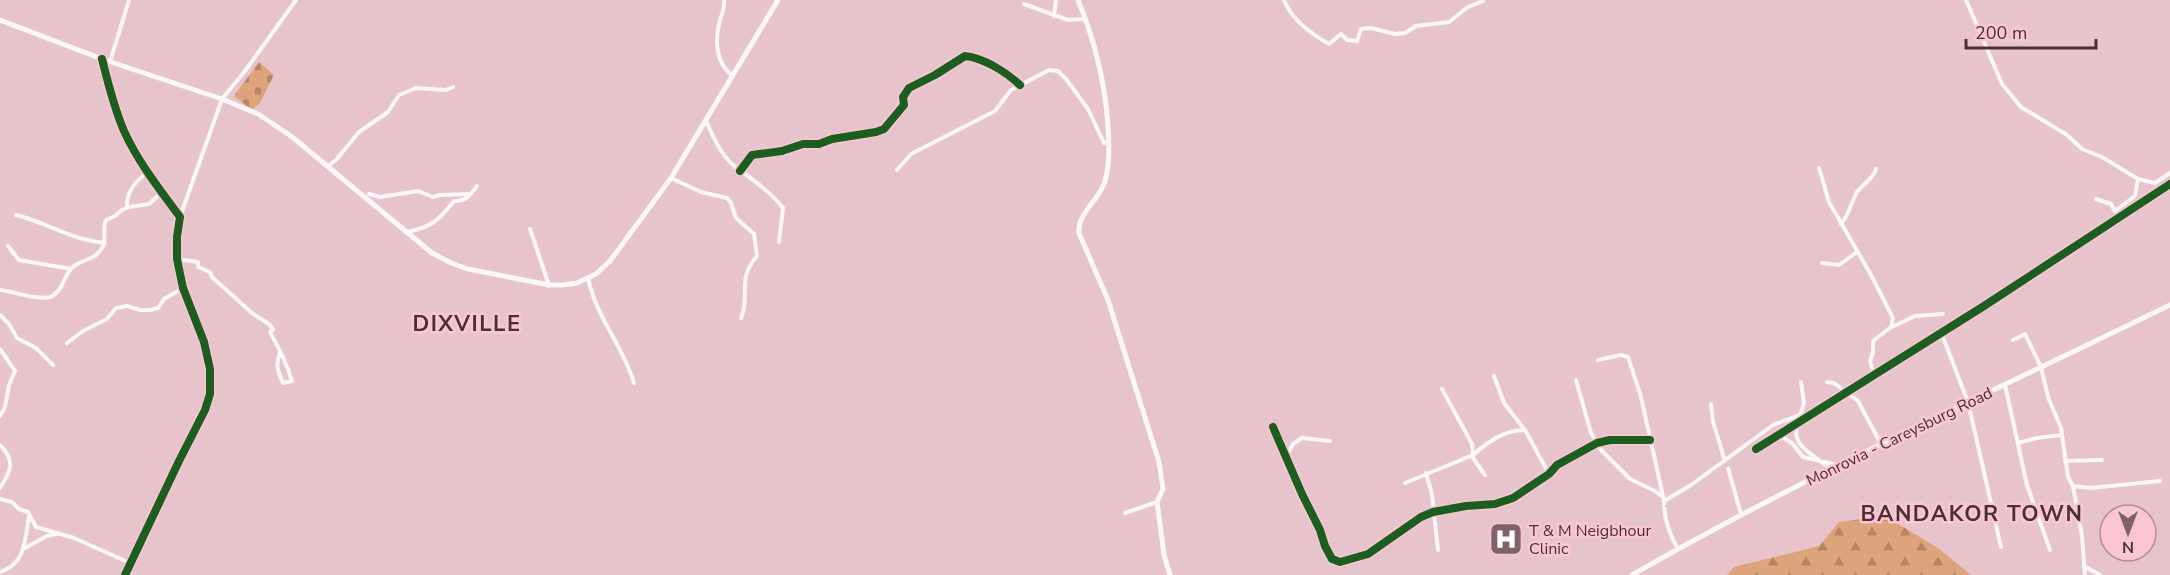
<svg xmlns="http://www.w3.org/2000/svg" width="2170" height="575" font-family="'Nunito Sans',sans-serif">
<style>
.forest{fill:url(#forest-firs)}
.cemetery{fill:url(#cemetery-stones)}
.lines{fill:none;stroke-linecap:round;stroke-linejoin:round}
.minor{stroke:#fbf6f7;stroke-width:4}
.secondary{stroke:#fbf6f7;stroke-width:5}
.rail{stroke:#d4cacd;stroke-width:1.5;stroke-dasharray:12 6;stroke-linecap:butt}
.cycleway-casing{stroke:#fbc6d2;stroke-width:11}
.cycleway{stroke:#1b5e20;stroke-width:8}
.labels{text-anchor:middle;stroke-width:5;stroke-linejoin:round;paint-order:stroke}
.street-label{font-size:16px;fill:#492f36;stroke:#fbc6d2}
.poi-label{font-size:16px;fill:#492f36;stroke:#fbc6d2;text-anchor:start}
.district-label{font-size:22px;font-weight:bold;letter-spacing:1.5px;fill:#492f36;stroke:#fbc6d2}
</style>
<defs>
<pattern id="forest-firs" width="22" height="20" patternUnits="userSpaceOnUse" patternTransform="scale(1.5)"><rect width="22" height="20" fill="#dda37a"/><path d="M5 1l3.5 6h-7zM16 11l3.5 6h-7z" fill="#b58565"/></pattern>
<pattern id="cemetery-stones" width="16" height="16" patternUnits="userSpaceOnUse" patternTransform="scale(1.5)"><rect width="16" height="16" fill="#dda37a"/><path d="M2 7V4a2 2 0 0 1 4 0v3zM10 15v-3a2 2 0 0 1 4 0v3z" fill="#b58565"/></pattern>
</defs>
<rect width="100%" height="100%" fill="#e7c4cc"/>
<path class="forest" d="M1885,516L1938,548L1971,575H1727L1734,567L1819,546L1839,522Z"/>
<path class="cemetery" d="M259,62L274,75L260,103L252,110L234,96Z"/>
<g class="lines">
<path class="minor" d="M724,0C725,8 721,16 719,24C715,42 716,64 733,76
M1284,0C1292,20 1310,33 1329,44L1341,34L1347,40L1357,41L1361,29L1371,28L1395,34L1405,33L1416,26L1449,22L1468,7L1483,1
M1966,0L2002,84L2021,107L2067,135L2082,149L2102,157L2138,179L2155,183L2170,173
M1024,4L1068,20L1085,19
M1054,16L1056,0
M102,59C108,83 114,108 124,131C138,162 160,190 180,217L177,237V259L183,288L204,342L210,369V394L205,410L179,461L125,575
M110,62L129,0
M706,121C714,139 723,160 741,171C755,181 773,194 783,208L779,242
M328,166L336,160L359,132L388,112L399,95L416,88L446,90L453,87
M1819,168L1829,202L1870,273L1893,318L1891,327L1873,341V352L1870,361L1874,375
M897,170L911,154L995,111L1011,90L1049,70L1058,71L1066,79L1088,109L1104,143L1108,141
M740,171L752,155L782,151L803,144H819L832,139L876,132L884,129L904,105L903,97L909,88L935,75L965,56C984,58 1006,72 1020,85
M671,178L701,192L727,198L731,203L736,218L754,234L757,256C736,280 751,294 741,318
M369,194L380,197L418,191L433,197L440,195L471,194
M2096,199L2111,204L2115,211L2135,196L2138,179
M127,208C126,191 136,181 148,172
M16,215C48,223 72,240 105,243
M180,217L222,99L245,71L296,0
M1841,224C1849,214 1851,203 1857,192C1863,184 1874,178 1876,169
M530,229L549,285
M407,232C432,227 439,220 454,201C466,202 470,195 477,186
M8,246L19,260L71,269
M177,259L198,262V267L210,272L212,277L252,313L269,324L273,329L270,332C279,348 287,364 292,381L283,383C278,372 275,365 280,353
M1822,263L1839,265L1857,252
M588,278C596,317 623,346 634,383
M0,290C17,292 34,300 51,297C55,294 59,291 61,287C65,279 67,271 74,266C84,259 95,260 102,248C107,240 102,229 106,220L115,216L122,210L129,207L149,204L162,192
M0,315L9,324L17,338L36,348L53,365
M1892,327L1915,316L1943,314
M1941,332L1968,402L2001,547
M2013,340L2025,334L2041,367L2048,397L2061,428L2068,477L2073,486L2091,488L2160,481
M67,343L83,331L107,319L116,308L127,306L140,310H150L158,308L164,299L183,288
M0,349L15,371L9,385L5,407L0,416
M1598,360L1621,355L1628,357L1641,397L1664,501
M1494,376L1504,403L1525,430L1549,474
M1576,380L1591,433L1601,450L1630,479L1655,491L1663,497
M1827,382L1834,383L1858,401L1881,444
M2005,385L2027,485L2050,550
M1711,404L1713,422L1725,461
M1800,416L1804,403L1801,382
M1798,423C1789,447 1816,455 1830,469
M1273,427L1302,494L1320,530L1325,546L1332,559L1340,562L1368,554L1421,517L1433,512L1466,506L1495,504L1513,498L1549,474L1557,465L1597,443L1610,440H1650
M1779,435L1792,443L1803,457L1837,465
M2018,443L2037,438L2061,435
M0,445C16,461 11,471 0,488
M1756,449L1984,306L2170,184
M1286,457L1293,444L1302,438L1330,441
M2065,461L2102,460
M1728,468L1741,514
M1426,473L1432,494L1438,550
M1485,475L1473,458V455C1488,442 1504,430 1524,430
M1405,483L1473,455L1472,444L1442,389
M2073,486L2082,536L2085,575
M0,499L12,502L19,509L28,512L36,527L74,538L130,563
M1125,513L1157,502
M25,548L47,536L56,534
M1678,549C1669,534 1664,519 1664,501L1691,485L1773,425L1800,415
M2084,566L2100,575
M0,572C26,564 25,539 29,516"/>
<path class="secondary" d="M1078,0C1095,41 1105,81 1108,126C1109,144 1110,164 1105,181C1100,200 1077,213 1079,233L1108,300L1159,462L1163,489L1157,502L1164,555L1170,575
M0,20L102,59L222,99L258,114L291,136L432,253L451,263L468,269L549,285H563L577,283L596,274L610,261L671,178L778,0
M1632,575C1806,475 1990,393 2170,305"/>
<path class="rail" d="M1559,575L2170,181"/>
<g class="cycleway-casing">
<path id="cycleway" d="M102,59C108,83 114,108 124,131C138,162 160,190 180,217L177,237V259L183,288L204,342L210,369V394L205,410L179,461L125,575
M740,171L752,155L782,151L803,144H819L832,139L876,132L884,129L904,105L903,97L909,88L935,75L965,56C984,58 1006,72 1020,85
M1273,427L1302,494L1320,530L1325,546L1332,559L1340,562L1368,554L1421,517L1433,512L1466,506L1495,504L1513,498L1549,474L1557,465L1597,443L1610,440H1650
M1756,449L1984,306L2170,184"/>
</g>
<use href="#cycleway" class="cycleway"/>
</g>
<defs>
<g id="hospital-square" transform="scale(1.725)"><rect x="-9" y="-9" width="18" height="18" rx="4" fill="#80636a" stroke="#fbc6d2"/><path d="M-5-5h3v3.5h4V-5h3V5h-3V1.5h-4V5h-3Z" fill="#fff"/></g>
</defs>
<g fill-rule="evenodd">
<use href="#hospital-square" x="1506" y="539"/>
</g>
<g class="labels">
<g class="street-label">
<text transform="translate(1899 436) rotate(-26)" y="6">Monrovia - Careysburg Road</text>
</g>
<g class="poi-label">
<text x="1529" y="536">T &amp; M Neigbhour<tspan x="1529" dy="18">Clinic</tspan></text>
</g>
<g class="district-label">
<text x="467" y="331">DIXVILLE</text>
<text x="1972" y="521">BANDAKOR TOWN</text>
</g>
</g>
<g transform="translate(2128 533) rotate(180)"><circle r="28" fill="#fbc6d2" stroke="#b48a94" stroke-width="1.5"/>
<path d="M0-4.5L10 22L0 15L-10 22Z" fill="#80636a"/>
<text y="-9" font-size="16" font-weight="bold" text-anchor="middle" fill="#492f36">N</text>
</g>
<path d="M1966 39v9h130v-9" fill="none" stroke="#492f36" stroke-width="3"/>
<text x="1975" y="39" font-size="18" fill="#492f36" stroke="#fbc6d2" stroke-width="4.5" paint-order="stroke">200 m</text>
</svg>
